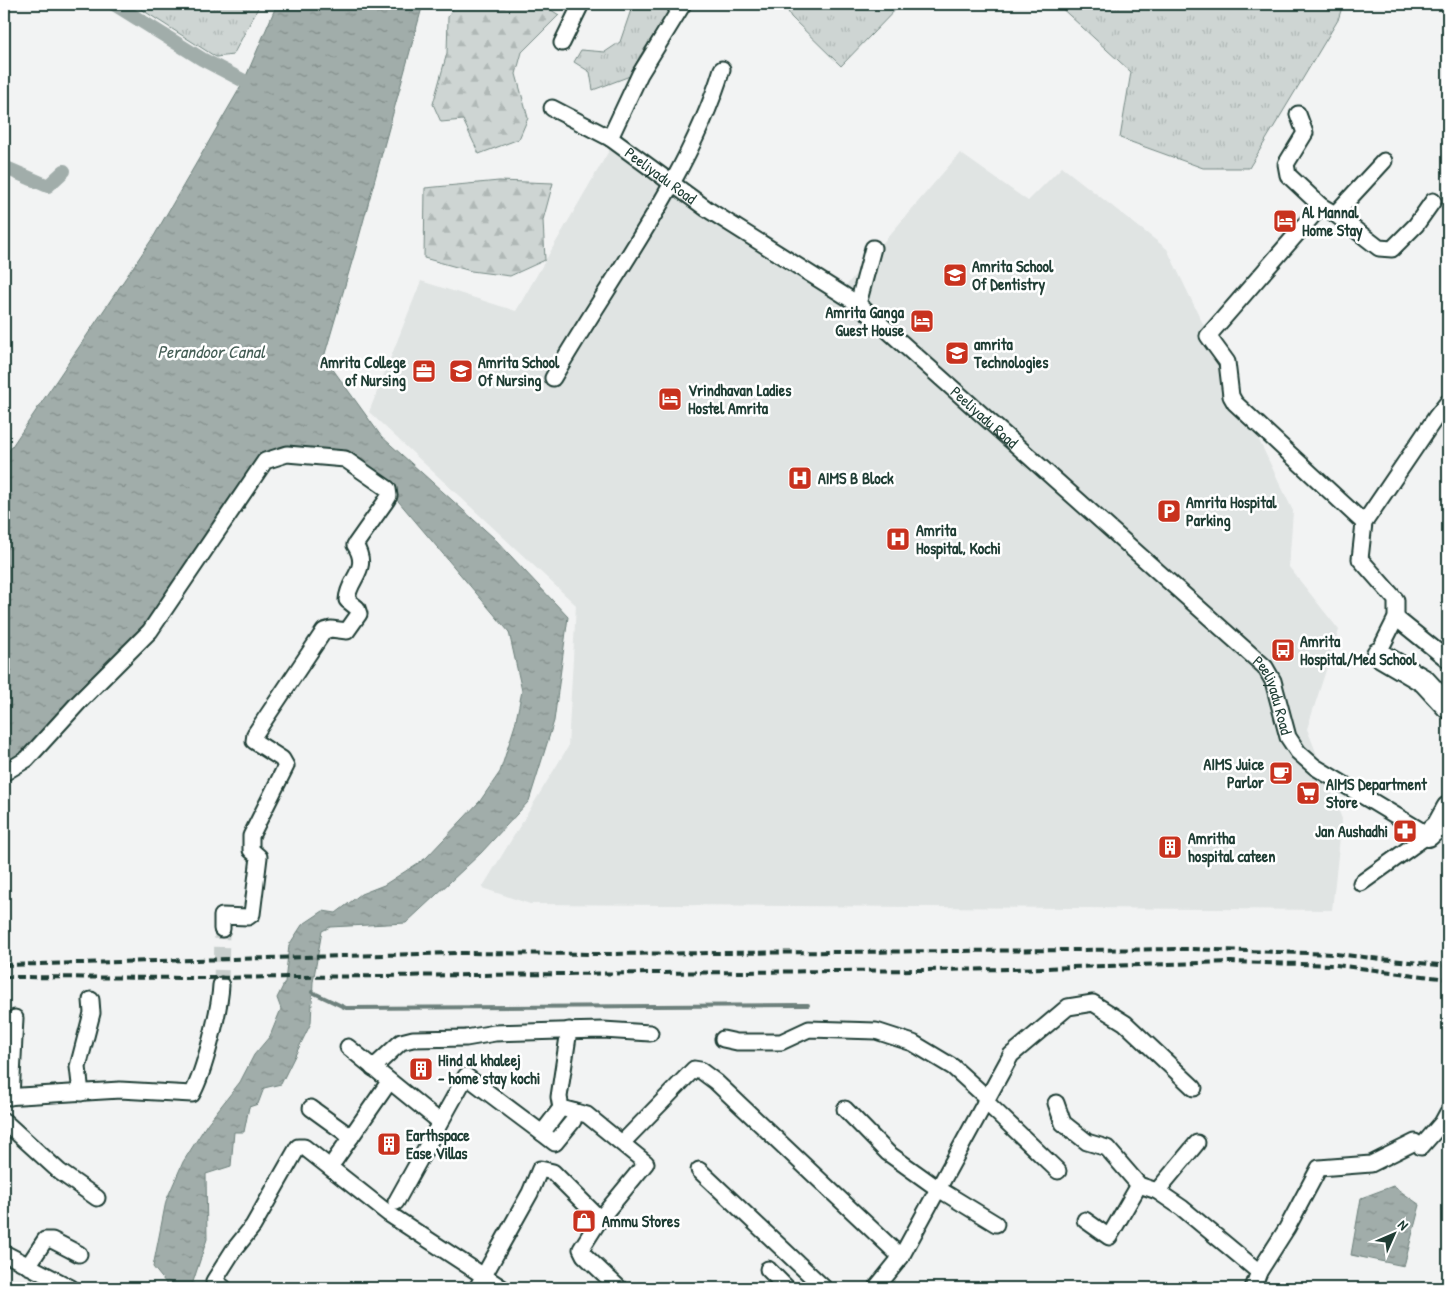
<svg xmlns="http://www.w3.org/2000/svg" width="1452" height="1292" font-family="'Patrick Hand',sans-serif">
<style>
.built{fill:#e0e4e3}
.grass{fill:url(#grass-tufts);stroke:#768984}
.forest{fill:url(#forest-firs);stroke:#768984}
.water{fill:url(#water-ripples);stroke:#6d807b}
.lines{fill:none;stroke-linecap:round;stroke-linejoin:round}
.stream{stroke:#6d807b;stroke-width:4}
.canal{stroke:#a1adaa;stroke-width:14}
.street-tunnel{stroke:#c8cfcd;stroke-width:15;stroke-dasharray:15 8;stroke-linecap:butt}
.street-casing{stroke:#1f3d34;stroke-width:19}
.secondary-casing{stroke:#1f3d34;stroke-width:26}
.street{stroke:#fff;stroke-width:15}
.secondary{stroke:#fff;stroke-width:22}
.rail{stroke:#1f3d34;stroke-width:4;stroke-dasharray:8 4;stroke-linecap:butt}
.labels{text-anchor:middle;stroke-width:5;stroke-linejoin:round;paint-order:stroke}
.street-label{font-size:16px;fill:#1f3d34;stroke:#fff}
.poi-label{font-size:16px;font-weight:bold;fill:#1f3d34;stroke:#fff;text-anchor:start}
.water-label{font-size:18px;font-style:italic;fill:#465f57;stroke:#fff}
</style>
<defs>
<pattern id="grass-tufts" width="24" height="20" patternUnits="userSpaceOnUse" patternTransform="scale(1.25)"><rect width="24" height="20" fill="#ced5d3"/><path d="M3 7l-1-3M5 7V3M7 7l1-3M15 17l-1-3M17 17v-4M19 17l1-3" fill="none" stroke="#b0b8b6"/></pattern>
<pattern id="forest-firs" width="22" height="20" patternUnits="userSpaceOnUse" patternTransform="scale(1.25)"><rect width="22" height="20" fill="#ced5d3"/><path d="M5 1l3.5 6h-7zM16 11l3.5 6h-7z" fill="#b0b8b6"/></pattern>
<pattern id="water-ripples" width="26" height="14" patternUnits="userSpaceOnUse" patternTransform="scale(1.25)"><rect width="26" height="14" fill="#a1adaa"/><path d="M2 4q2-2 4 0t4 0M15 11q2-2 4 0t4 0" fill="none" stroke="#838e8b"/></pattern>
</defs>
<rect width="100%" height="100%" fill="#f2f3f3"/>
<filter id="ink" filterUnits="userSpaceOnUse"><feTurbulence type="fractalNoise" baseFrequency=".02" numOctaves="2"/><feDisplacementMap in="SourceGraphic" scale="10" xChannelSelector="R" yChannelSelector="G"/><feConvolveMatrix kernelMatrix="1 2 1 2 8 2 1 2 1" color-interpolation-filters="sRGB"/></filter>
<g filter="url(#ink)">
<path class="built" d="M614,142L844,288L960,153L1028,201L1062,167L1167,249L1293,511L1289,567L1339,630L1307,729L1342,819L1332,910L530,904L482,888L568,747L576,605L369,412L421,281L516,311Z"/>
<path class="grass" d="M133,4H260L233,55L216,57Z
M633,4H674C660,29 641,49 630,76L593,90L590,72L574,62L581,50L605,52L620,42Z
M784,4H901L841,66L791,17Z
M1057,4H1343L1338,20L1249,168H1203L1120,138L1131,72Z"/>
<path class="forest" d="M456,4H542L559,15L522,52L516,74L528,118L519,139L479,154L463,120L441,122L433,104L447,53L448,17Z
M499,181L553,183L543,220L545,260L510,276L471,271L424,258L425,188Z"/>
<path class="water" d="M277,4H423L356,248L324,357L381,436L494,538L568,617L554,721L529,801L481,853L406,923L330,927L322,931L313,982L311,1023L281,1084L264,1088L258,1104L249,1107L244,1132H234L231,1166L206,1174L207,1239L191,1288H164L166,1283L153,1267L166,1201L183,1162L207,1124L240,1082L254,1055L270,1036L281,1009L277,998L285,982L289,945L302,925L323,911L336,913L361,894L384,885L426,858L480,801L500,772L515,725L522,691L509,632L399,502L341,455L264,452L245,485L128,663L4,782V458L154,236L244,81Z
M1393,1186L1420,1205L1404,1266L1351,1255L1361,1198Z"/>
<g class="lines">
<path class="stream" d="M312,992L346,1008L808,1005"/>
<path class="canal" d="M114,4L202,59L244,81
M4,167L48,186L64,171"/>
<path class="street-tunnel" d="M221,985L222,929"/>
<g class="street-casing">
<g id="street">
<path id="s1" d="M683,4L640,74L610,138L707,209L858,304L1265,667L1273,681L1288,737L1298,752L1315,767L1428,835L1361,883"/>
<path d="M562,43L581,4"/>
<path d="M552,108L610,138"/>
<path d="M1298,114L1305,133L1286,164L1288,175L1321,206L1335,214L1379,248L1392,249L1416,225L1433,201"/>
<path d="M1321,206L1208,336L1227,362L1231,396L1235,403L1364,523"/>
<path d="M1335,214L1384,161"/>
<path d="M858,304L873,248"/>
<path d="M553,378C609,281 690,176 722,69"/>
<path d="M1396,618L1448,660"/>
<path d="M1378,654L1396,618V600L1360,559L1364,523L1436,417L1448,402"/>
<path d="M4,773L27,759L79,702L150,631L265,461L287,454L345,459L388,489L389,496L386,501L355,545C371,570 348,578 347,600L357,608L359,614L347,631L331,629L324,631L255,734L254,741L282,759L286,766L251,836V850L259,857L252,914L248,917L222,916V929"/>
<path d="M723,1039L737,1042H781L809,1029L876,1031L913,1043L953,1067L987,1098"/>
<path d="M348,1047L439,1121"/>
<path d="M373,1068L401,1042L413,1039L466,1038L495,1033L559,1031L603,1030L650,1033"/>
<path d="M81,1093L78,1067L92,1013L91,1000"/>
<path d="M4,1097L120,1090L192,1094C204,1073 220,1009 221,985"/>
<path d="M11,1097L15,1018"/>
<path d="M985,1101L1058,1171"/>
<path d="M1056,1103L1063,1123L1087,1142L1107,1148L1139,1185L1157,1191L1182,1208L1259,1272"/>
<path d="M311,1108L351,1137"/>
<path d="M561,1108L559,1097L569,1030"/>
<path d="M845,1109L888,1153L937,1188L996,1224"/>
<path d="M4,1121L60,1172L97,1198"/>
<path d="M542,1133L555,1143L573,1121L576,1112"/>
<path d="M623,1142L694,1069L700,1070L716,1082L901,1257"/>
<path d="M1421,1147L1442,1123L1448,1112"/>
<path d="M335,1160L389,1082"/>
<path d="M699,1170L824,1288"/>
<path d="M1157,1191L1197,1143"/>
<path d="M396,1202L466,1076L542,1133L561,1108L587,1115L646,1163L600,1219L581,1249L584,1255L619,1288"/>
<path d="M1085,1220L1109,1237L1139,1185"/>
<path d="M4,1253L71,1288"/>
<path d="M28,1266L45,1240H52L79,1254"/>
<path d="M768,1269L787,1288"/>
<path d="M224,1288L214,1281L233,1251L253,1226L298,1147H304L389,1214L502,1288"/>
<path d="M477,1288L530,1193L540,1169L553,1172L600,1219"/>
<path d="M876,1288L901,1257L1011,1055L1068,1007L1093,1003L1125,1023L1194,1088"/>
<path d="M1253,1288L1259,1272L1287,1228L1319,1168L1371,1164L1415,1142"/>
</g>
</g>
<g class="secondary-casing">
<path id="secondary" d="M1378,654L1424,681L1448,707
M1428,835L1438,826L1448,808"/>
</g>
<use href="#street" class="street"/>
<use href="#secondary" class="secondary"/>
<path class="rail" d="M4,965L458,953L603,954L1189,949L1335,954L1448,966
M4,977L204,978L1013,969L1231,962L1335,965L1448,979"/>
</g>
</g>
<defs>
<g id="hotel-square" transform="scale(1.25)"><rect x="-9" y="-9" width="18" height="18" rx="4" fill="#c8321e" stroke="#fff"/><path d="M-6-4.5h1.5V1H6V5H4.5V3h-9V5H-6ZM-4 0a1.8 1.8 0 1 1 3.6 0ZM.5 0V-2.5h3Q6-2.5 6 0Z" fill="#fff"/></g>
<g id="university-square" transform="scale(1.25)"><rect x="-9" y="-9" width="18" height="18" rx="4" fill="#c8321e" stroke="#fff"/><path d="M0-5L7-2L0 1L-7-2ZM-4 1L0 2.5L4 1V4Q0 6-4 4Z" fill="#fff"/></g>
<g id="school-square" transform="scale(1.25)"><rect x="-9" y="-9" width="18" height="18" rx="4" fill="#c8321e" stroke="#fff"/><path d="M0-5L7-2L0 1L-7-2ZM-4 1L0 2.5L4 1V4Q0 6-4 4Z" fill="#fff"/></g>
<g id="office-square" transform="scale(1.25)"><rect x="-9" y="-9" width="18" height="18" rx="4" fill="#c8321e" stroke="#fff"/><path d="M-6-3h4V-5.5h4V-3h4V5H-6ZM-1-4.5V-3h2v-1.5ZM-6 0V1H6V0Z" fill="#fff"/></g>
<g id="hospital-square" transform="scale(1.25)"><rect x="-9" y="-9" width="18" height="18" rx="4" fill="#c8321e" stroke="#fff"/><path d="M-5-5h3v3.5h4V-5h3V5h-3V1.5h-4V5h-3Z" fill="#fff"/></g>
<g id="parking-square" transform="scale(1.25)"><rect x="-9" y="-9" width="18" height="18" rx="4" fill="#c8321e" stroke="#fff"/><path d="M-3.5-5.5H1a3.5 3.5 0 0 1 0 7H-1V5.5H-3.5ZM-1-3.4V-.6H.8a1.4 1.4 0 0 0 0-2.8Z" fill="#fff"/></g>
<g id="bus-square" transform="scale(1.25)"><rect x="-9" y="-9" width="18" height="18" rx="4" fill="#c8321e" stroke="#fff"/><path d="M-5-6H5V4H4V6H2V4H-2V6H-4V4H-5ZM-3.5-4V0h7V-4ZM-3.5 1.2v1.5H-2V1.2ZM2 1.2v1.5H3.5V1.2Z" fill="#fff"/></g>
<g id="cafe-square" transform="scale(1.25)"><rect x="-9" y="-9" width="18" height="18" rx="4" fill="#c8321e" stroke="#fff"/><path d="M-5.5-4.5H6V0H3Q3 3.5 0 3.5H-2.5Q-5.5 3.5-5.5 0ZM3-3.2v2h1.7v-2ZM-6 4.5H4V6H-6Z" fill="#fff"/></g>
<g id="supermarket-square" transform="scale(1.25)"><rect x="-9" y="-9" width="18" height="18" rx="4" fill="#c8321e" stroke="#fff"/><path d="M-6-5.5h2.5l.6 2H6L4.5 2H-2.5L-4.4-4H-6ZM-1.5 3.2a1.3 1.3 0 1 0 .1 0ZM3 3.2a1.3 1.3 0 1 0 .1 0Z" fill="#fff"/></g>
<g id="pharmacy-square" transform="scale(1.25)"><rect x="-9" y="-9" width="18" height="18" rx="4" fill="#c8321e" stroke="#fff"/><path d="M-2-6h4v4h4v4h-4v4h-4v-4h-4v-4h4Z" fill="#fff"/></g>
<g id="building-square" transform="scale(1.25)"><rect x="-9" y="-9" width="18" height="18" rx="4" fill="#c8321e" stroke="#fff"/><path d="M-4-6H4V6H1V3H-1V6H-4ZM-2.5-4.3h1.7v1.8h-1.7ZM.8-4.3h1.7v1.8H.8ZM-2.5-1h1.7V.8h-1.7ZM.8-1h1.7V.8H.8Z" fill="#fff"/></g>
<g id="shop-square" transform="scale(1.25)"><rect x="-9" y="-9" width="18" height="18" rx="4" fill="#c8321e" stroke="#fff"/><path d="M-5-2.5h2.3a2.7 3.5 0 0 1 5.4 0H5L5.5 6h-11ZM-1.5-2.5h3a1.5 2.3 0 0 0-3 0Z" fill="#fff"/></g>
</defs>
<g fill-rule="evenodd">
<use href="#hotel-square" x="1285" y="221"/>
<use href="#university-square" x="955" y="275"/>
<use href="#hotel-square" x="922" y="321"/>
<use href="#school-square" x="957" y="353"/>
<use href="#office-square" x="424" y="371"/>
<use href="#school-square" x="461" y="371"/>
<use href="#hotel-square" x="670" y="399"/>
<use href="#hospital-square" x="800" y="478"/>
<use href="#parking-square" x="1169" y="511"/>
<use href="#hospital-square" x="898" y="539"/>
<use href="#bus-square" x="1283" y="650"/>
<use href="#cafe-square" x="1281" y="773"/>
<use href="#supermarket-square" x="1308" y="793"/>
<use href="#pharmacy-square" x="1405" y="831"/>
<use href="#building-square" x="1170" y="847"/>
<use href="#building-square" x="421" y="1069"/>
<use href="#building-square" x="389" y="1144"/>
<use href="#shop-square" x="584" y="1221"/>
</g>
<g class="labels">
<g class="street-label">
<text dy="6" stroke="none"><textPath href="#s1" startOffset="216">Peeliyadu Road</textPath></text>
<text dy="6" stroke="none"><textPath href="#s1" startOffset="621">Peeliyadu Road</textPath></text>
<text dy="6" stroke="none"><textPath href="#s1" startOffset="1026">Peeliyadu Road</textPath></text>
</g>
<g class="poi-label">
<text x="1302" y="218">Al Mannal<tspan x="1302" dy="18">Home Stay</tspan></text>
<text x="972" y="272">Amrita School<tspan x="972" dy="18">Of Dentistry</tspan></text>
<text x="904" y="318" text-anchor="end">Amrita Ganga<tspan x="904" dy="18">Guest House</tspan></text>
<text x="974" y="350">amrita<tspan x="974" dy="18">Technologies</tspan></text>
<text x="406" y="368" text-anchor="end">Amrita College<tspan x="406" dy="18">of Nursing</tspan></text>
<text x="478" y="368">Amrita School<tspan x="478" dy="18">Of Nursing</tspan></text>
<text x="688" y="396">Vrindhavan Ladies<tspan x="688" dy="18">Hostel Amrita</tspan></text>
<text x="818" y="484">AIMS B Block</text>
<text x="1186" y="508">Amrita Hospital<tspan x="1186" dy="18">Parking</tspan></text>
<text x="916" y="536">Amrita<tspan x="916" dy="18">Hospital, Kochi</tspan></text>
<text x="1300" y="647">Amrita<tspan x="1300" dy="18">Hospital/Med School</tspan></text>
<text x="1264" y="770" text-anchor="end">AIMS Juice<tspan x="1264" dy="18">Parlor</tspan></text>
<text x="1326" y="790">AIMS Department<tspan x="1326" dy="18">Store</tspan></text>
<text x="1388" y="837" text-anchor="end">Jan Aushadhi</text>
<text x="1188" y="844">Amritha<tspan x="1188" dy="18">hospital cateen</tspan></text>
<text x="438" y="1066">Hind al khaleej<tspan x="438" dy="18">- home stay kochi</tspan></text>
<text x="406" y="1141">Earthspace<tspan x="406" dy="18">Ease Villas</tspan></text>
<text x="602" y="1227">Ammu Stores</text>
</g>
<g class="water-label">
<text x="211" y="358">Perandoor Canal</text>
</g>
</g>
<rect width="1452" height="1292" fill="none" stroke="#fff" stroke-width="20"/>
<rect x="10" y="10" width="1432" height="1272" fill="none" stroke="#1f3d34" stroke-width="2" filter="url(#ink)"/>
<g transform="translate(1394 1234) rotate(45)" stroke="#ffffff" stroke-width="4" paint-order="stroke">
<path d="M0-4L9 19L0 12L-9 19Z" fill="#1f3d34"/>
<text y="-8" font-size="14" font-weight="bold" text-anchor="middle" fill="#1f3d34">N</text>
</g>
</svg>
